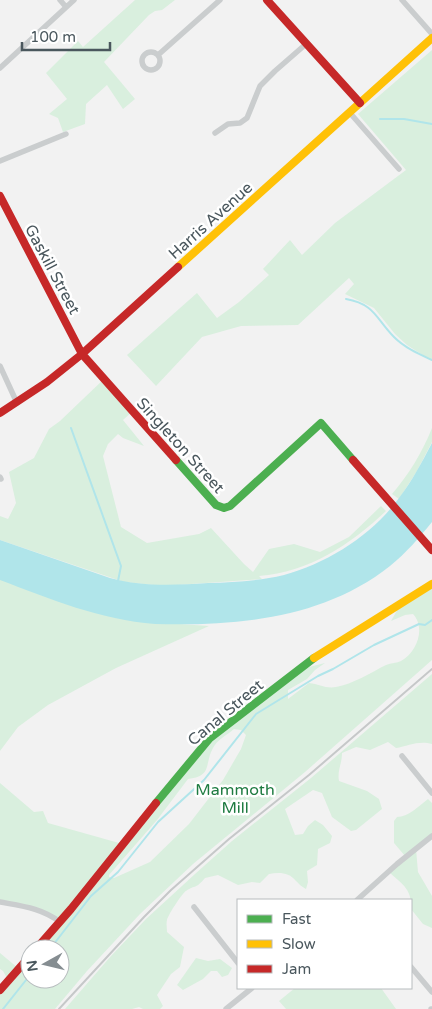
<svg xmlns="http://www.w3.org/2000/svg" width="432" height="1009" font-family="'Varela Round',sans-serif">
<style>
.green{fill:#d9efde;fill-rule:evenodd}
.water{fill:#b0e5ea}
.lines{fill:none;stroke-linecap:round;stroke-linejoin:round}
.stream{stroke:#b0e5ea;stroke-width:2}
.street{stroke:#cacdce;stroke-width:5.5}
.fast{stroke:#4caf50;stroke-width:8}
.slow{stroke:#ffc107;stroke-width:8}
.jam{stroke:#c62828;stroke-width:8}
.rail{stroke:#c6c8c9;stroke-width:2}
.labels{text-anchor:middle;stroke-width:5;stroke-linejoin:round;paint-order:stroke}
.street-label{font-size:16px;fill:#4a575d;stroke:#fff}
.park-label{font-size:16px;fill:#1e7b41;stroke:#fff}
</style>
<rect width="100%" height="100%" fill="#f2f2f2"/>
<path class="green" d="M135,0H175L162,10L155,11L149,15L104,62L135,99L123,109L107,85L86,104L85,124L63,132L58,118L49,114L67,99L46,73L78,41L83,47Z
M432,50V361L407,345L395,334L374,308L345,294L354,284L349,278L298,325L241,326L202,337L156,386L127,355L197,293L217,318L239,302L269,275L263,269L290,240L302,255L335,223L406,170L358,114Z
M105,378L134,410L123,420L144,446L123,438L118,434L108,444L103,456L121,527L147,543L199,534L211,528L244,564L253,572L269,549L294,544L320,552L349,537L381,506L386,511C350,545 309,572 259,576L262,579L163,586L124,582L0,540V516L8,519L16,503L9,472L34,458L49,429L60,421Z
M432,428V442L417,471L399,499L392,494C409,474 422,453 432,428Z
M0,577L180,624L209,626L116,668L48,705L18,727L0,751Z
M432,586V660L305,772L193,864L140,914L87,971L55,1009H0V990L8,980L3,971L0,969V953L18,968L30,956V979H60V949H36L58,923L52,915L0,901V783L34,812L43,811L48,823L119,843L112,852L116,855L210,739L305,668L325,663L315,670L307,679L288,690V699L309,683C319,684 326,689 336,687C353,684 370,673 386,665C391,663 397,663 401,661C417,652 426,628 413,614L405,615L391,621L399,607ZM234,729L241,730L246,735L241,749L223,780L189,824L150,862L114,878L109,877V875L157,820L188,779C213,776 204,764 213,748C217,740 227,735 234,729Z
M432,674V744C419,740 408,746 396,748L388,742L370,750L356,747L342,753C342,764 337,771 339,781L367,791L379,799L382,809L356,830L351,831L332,817L322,793L313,790L285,809L295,835L303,834L308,826L315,820L323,825L332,836L330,843L318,849L317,865L307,871L308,882L306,889C301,886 300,885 296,881C289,872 279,872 269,874L260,883L252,882L238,885L218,875L205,878C195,890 196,884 186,891C182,893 167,917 167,920C166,924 167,928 167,932L184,947L180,967L171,974L157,995L163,1006L160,1009H143L139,1007L132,1009H65L111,956L146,919L195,874L232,841L311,778Z
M428,799L432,803V835L416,849L418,872L432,896V928L423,924L411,909C412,889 403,885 389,872L405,856L394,843V821L397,817C408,817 419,806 428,799Z
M196,958L208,961L220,959L232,968L228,975L222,977L217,971H211L203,979L183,990L177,985Z
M295,988H381L396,1009H286L279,1001Z"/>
<path class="water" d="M432,443V522C419,538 406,553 390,566C323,619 237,626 155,624C101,620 50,599 0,580V540L110,578C143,587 175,585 208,583C234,582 259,581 284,575C328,563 372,535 399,498C412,481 422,462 432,443Z"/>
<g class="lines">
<path class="stream" d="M380,119H404L432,124
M346,299C375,304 376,319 394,337C405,348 419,354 432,360
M71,428L121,566L118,581
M50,949L91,896L118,872L158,822L204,780L256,714L318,676L333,669L374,645L419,624L425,625L432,620
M3,1009L30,975"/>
<path class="street" d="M60,0L66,7
M402,0L432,34
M142 61a9 9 0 1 1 18 0a9 9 0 1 1-18 0Z
M158,55L220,0
M0,68L74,0
M350,113L399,169
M215,133L228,124L240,123L247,118L260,86L275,71L306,44
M0,161L66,134
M0,366L17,403
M0,477L1,479
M402,756L432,793
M357,900L397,864L432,836
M0,902C22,906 42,908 60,922
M194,907L238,963
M411,967L432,992
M226,1009L252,988
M431,1009H432"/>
<path class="fast" d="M176,460L216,505L224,508L230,506L321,423L353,460
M156,803L210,738L314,658"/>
<path class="slow" d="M178,267L432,38
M314,658L432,584"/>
<path class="jam" d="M267,0L360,103
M0,196L82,354L176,460
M0,413L47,382L82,354L178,267
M353,460L432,550
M36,949L71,909L156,803
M0,990L30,956"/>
<path class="rail" d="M59,1009L144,917L171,890L229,839L309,775L432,669"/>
</g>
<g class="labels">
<g class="street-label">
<text transform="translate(210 220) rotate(-42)" y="6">Harris Avenue</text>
<text transform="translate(53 269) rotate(62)" y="6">Gaskill Street</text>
<text transform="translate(181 445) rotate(48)" y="6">Singleton Street</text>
<text transform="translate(225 712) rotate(-40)" y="6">Canal Street</text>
</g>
<g class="park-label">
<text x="235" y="795">Mammoth<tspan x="235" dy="18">Mill</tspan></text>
</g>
</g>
<rect x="237" y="899" width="175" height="90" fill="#ffffff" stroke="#b7bcbe"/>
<rect x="247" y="915" width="25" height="8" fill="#4caf50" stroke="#b7bcbe"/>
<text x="282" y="924" font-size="15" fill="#4a575d">Fast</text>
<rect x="247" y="940" width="25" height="8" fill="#ffc107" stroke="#b7bcbe"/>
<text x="282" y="949" font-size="15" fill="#4a575d">Slow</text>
<rect x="247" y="965" width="25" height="8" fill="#c62828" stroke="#b7bcbe"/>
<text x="282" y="974" font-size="15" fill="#4a575d">Jam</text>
<g transform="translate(45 964) rotate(262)"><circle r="24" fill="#ffffff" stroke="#b7bcbe"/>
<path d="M0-4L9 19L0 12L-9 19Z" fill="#858d91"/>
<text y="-8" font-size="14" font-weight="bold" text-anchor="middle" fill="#4a575d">N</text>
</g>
<path d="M22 42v8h88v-8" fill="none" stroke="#4a575d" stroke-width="2.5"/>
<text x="30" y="42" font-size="15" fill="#4a575d" stroke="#ffffff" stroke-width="4" paint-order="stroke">100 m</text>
</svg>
